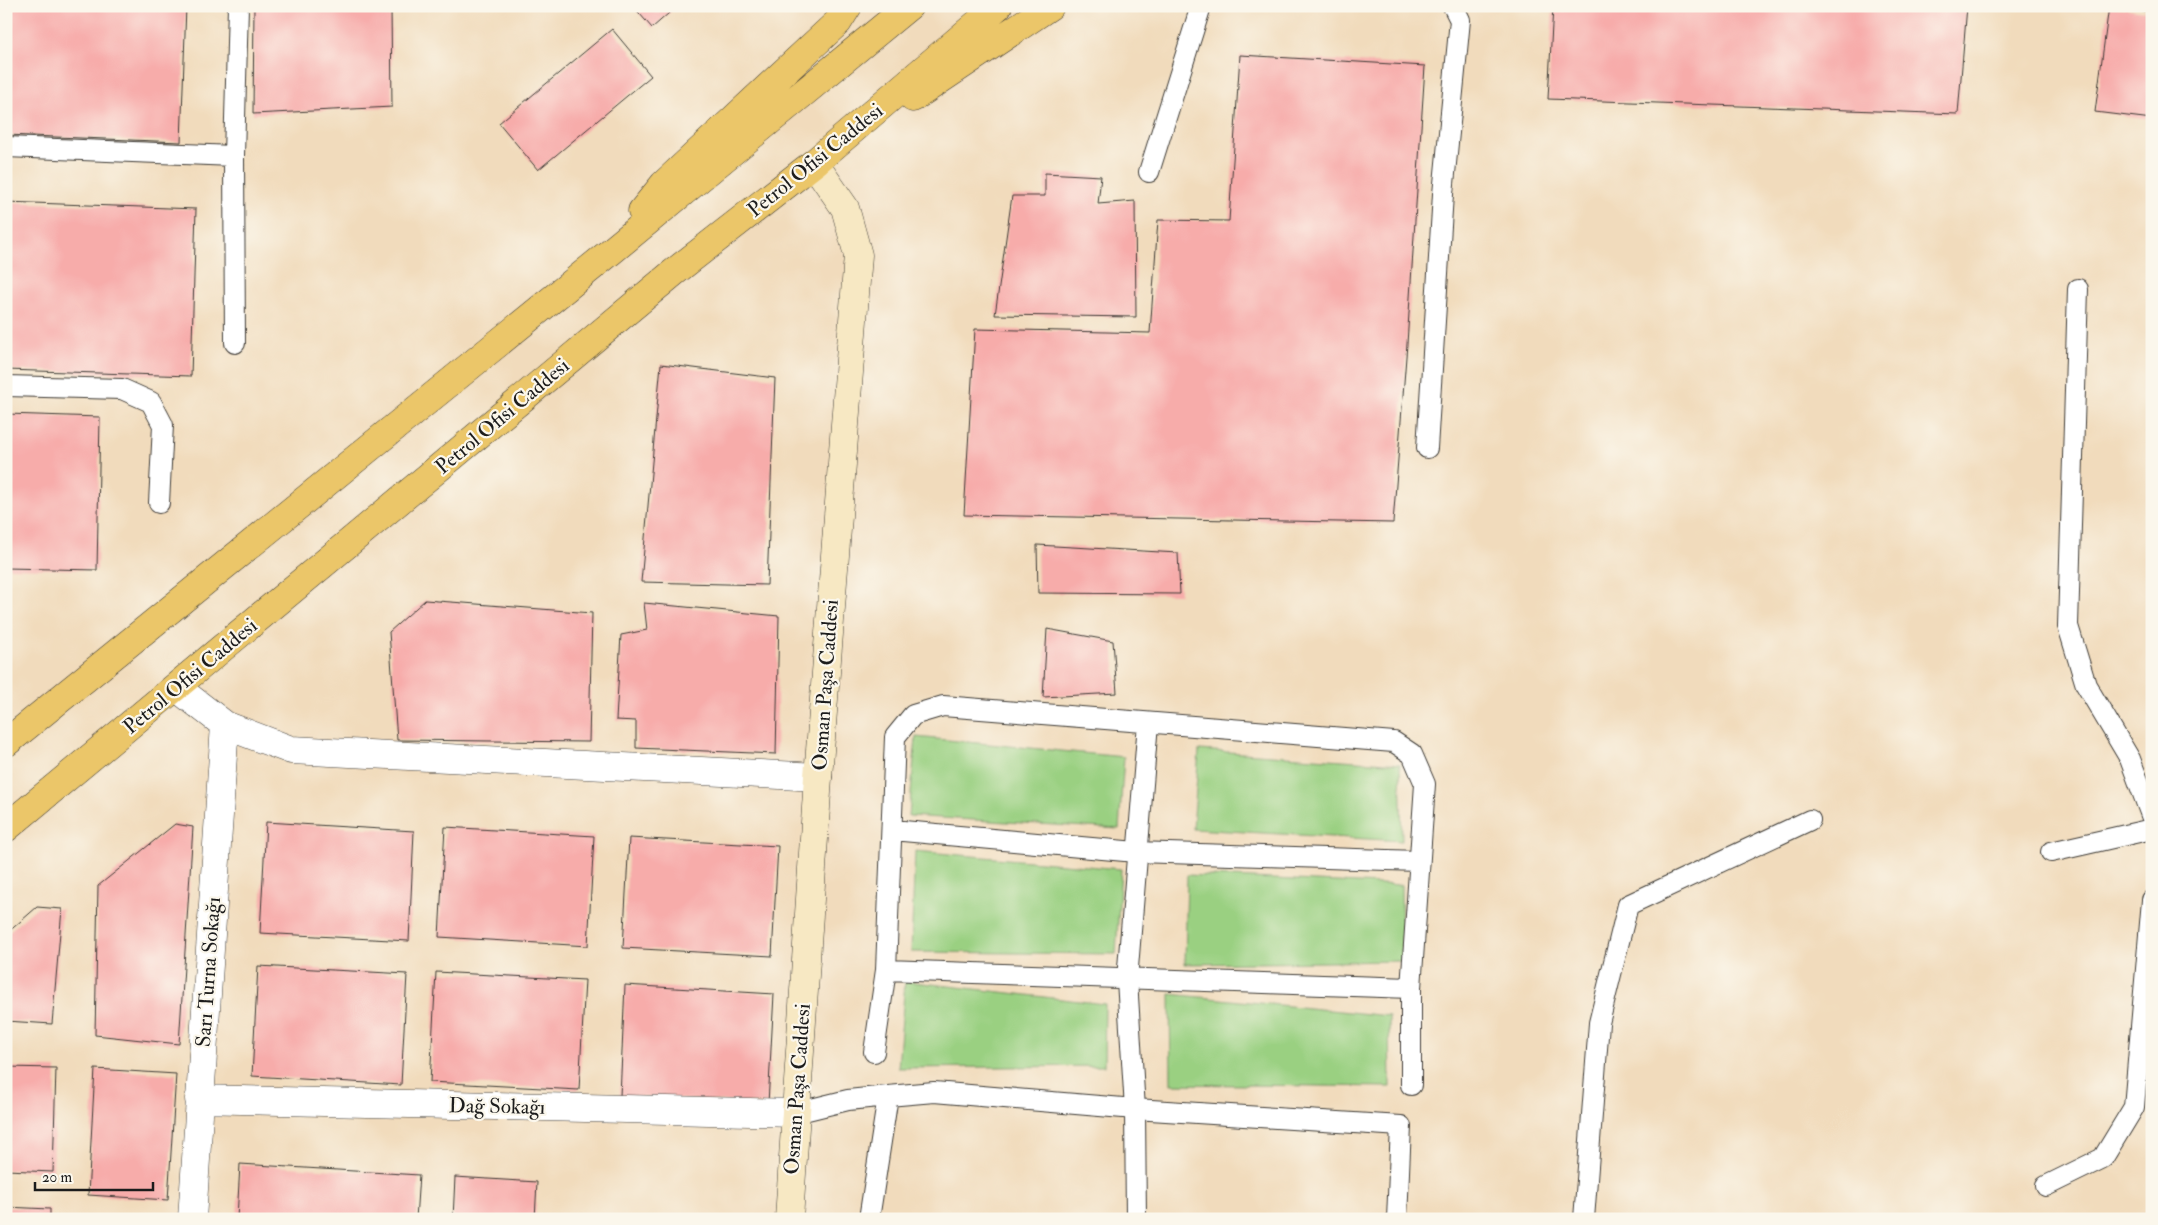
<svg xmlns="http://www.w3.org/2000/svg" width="2158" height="1225" font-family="'IM FELL Double Pica',serif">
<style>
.green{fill:#9ad081;stroke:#5b764e}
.building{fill:#f7acaa}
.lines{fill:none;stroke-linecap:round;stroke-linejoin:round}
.lane-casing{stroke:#3c3934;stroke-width:22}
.street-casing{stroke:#3c3934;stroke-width:29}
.secondary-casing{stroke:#3c3934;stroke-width:29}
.primary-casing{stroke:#3c3934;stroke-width:29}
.lane{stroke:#fff;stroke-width:20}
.street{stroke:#fff;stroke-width:28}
.secondary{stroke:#f7e8c3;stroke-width:28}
.primary{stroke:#ebc669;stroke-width:28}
.labels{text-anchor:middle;stroke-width:4.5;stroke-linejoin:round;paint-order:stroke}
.street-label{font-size:21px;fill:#1c1c1c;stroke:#fbf7ec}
</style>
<rect width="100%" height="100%" fill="#fbf7ec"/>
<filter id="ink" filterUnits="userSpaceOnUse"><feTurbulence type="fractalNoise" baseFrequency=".02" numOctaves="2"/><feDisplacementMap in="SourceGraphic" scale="10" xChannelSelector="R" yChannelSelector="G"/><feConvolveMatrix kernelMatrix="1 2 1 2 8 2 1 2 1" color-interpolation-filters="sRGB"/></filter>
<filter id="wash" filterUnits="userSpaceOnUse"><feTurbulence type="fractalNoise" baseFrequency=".0096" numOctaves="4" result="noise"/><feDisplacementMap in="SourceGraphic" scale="20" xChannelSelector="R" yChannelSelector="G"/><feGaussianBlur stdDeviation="1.12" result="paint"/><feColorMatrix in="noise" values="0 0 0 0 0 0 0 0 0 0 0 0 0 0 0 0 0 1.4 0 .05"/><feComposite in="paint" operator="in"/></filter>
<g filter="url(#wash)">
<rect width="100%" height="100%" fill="#f1dbbc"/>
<path class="green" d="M916,737L1124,757L1119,829L909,816Z
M1199,750L1400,764L1402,841L1193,829Z
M915,851L1121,869L1116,954L911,952Z
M1187,875L1401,885L1402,961L1185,964Z
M905,981L1105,1004L1104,1066L898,1068Z
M1170,994L1389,1016L1390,1087L1171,1084Z"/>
<g id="blocks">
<path class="building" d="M6,6H186L181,142L6,135Z
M254,6H391L392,107L253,114Z
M633,6H677L652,28Z
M1553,6H1967L1958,114L1548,99Z
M2109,6L2152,12V119L2095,112Z
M612,29L651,76L538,170L499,123Z
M1240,55L1425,66L1407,344L1393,523L964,515L975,329L1150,333L1158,220L1229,221Z
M1045,173L1101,176L1098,204L1135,201L1136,317L995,315L1012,196H1045Z
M6,202L196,209L191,376L6,370Z
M661,364L775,378L767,585L641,582Z
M6,414L100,417L97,570L6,568Z
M1037,545L1178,553L1180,594L1038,593Z
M425,600L592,613L589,742L397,740L389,632Z
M644,603L779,616L776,754L636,748V721L616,720L621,635L647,630Z
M1047,629L1113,641L1117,693L1043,697Z
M266,822L414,831L409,941L260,933Z
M175,824L193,827L179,1044L95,1035L98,886Z
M445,827L594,836L588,946L439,937Z
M629,838L778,846L772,956L623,948Z
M37,907L62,909L52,1024L6,1021V934Z
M258,966L407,974L401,1085L252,1076Z
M436,972L585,980L579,1090L430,1082Z
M625,985L774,994L768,1104L620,1096Z
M6,1067L56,1068L53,1172L6,1170Z
M95,1069L176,1074L168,1200L88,1195Z
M240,1164L419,1175L416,1219H237Z
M455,1177L537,1182L535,1219H453Z
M6,1207L50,1209V1219H6Z"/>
</g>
</g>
<g filter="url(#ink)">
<use href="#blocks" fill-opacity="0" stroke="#3c3934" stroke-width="1"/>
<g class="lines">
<g class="lane-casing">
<path id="lane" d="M6,147L234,156
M1149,172L1201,6
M2078,289L2068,626L2086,685L2130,759L2152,818
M235,343L234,156L238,6
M6,386L122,389L151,402L163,425L159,503
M1427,448L1443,194L1460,20L1453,6
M892,830L1136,852L1418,861
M2051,852L2152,829
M886,970L1411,988
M874,1052L886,970L895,737L913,715L943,706L1394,742L1412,754L1425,784L1411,988V1085
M795,1113L848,1100L888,1096
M2046,1186L2103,1158L2134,1107L2152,900
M869,1219L888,1096L934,1092L1135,1109L1401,1126L1397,1219
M1136,1219L1135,1109L1127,980L1148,723
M1584,1219L1599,1023L1628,905L1810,820"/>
</g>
<g class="street-casing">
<path id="street" d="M177,688L225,725L291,750L818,777
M199,1099L795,1113
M192,1219L225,725"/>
</g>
<g class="secondary-casing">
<path id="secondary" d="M789,1219L818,777L858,255L845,208L814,163"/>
</g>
<g class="primary-casing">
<path id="primary" d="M913,98L1050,6
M642,211L664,184L838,22L848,6
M6,743L614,249L909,6
M6,828L673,273L814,163L998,6"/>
</g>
<use href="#lane" class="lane"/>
<use href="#street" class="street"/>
<use href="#secondary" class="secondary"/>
<use href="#primary" class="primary"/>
</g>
</g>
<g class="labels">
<g class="street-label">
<text transform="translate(815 160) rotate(-39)" y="7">Petrol Ofisi Caddesi</text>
<text transform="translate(502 416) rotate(-40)" y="7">Petrol Ofisi Caddesi</text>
<text transform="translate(190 676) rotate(-40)" y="7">Petrol Ofisi Caddesi</text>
<text transform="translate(825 685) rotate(-86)" y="7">Osman Paşa Caddesi</text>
<text transform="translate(208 972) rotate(-86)" y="7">Sarı Turna Sokağı</text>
<text transform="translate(797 1089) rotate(-86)" y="7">Osman Paşa Caddesi</text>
<text transform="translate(497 1106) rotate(1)" y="7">Dağ Sokağı</text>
</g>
</g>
<rect width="2158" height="1225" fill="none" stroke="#fbf7ec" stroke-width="25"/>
<path d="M35 1182v8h118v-8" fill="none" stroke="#1c1c1c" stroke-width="2.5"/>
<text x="42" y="1182" font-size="15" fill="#1c1c1c" stroke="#fbf7ec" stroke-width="4" paint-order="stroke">20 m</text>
</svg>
